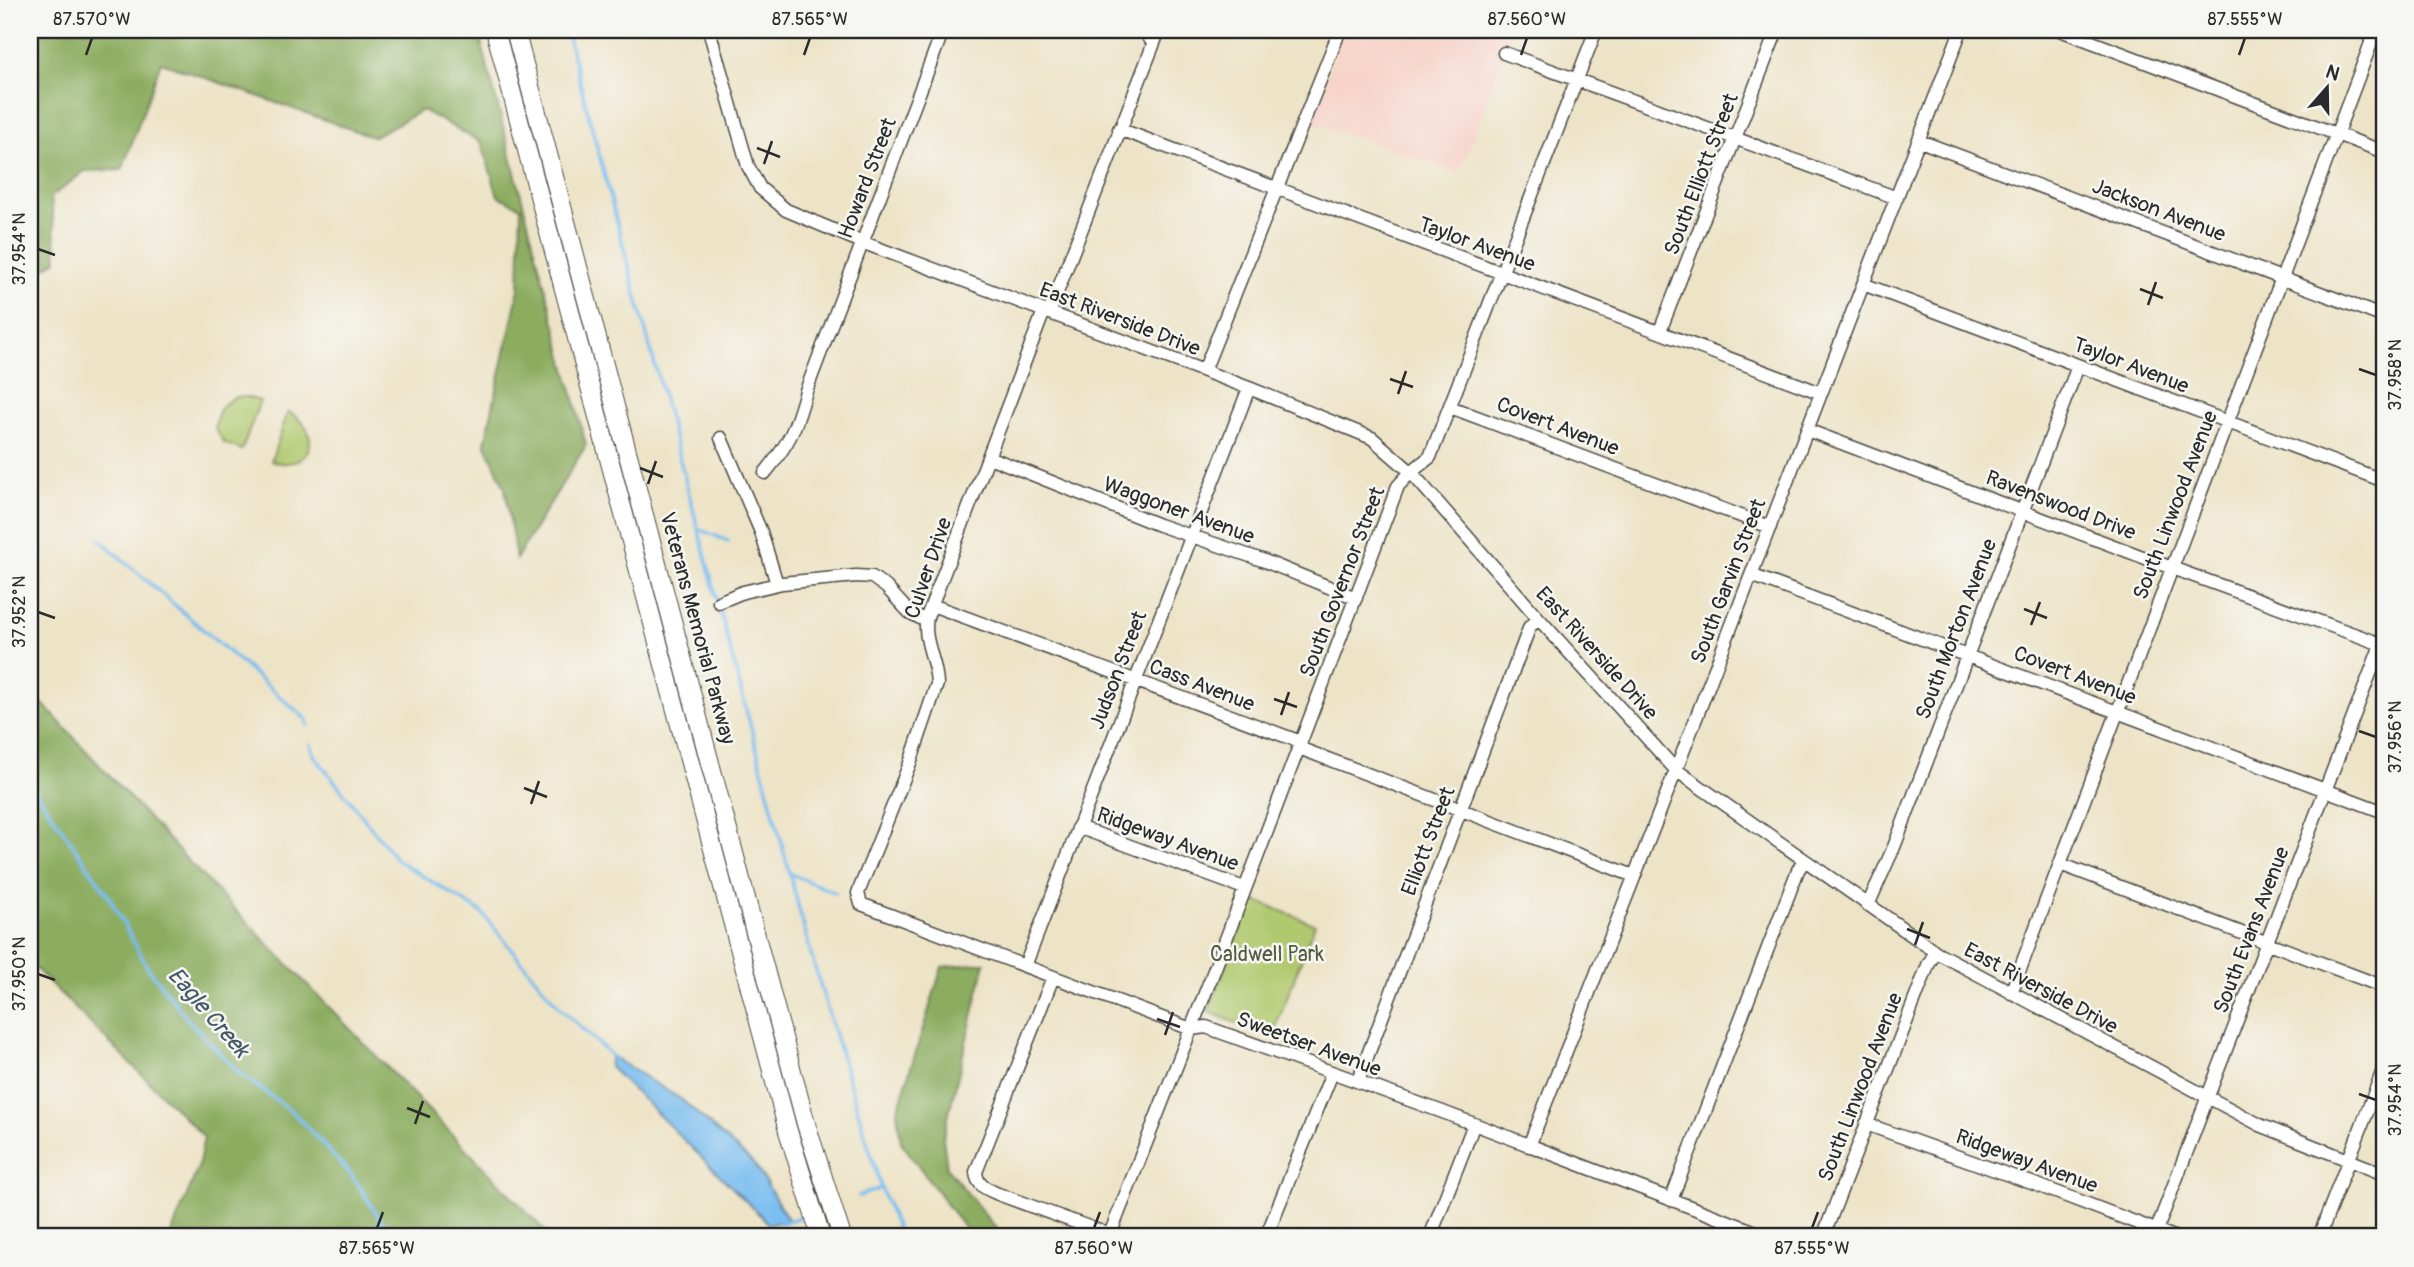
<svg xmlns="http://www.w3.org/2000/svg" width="2414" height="1267" font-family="Pangolin,sans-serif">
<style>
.built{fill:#f7d1c6}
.green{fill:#b1c96e;stroke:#6e7a4c;stroke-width:2}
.forest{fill:#8cad61;stroke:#5c6c46;stroke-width:2}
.water{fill:#7abef0;stroke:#52748e;stroke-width:2}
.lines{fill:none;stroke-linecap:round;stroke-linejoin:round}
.stream{stroke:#7abef0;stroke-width:3.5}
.minor-casing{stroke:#484742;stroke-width:15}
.highway-casing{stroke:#484742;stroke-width:20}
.minor{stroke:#fff;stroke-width:12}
.highway{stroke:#fff;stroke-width:18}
.ticks{fill:none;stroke:#2b2b2b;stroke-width:2.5}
.labels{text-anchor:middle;stroke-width:5;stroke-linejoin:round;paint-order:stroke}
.street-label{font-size:21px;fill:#2b2b2b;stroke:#f6f6f2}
.park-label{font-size:21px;fill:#535a3f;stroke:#f6f6f2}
.water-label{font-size:23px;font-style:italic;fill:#435766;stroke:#f6f6f2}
.neatline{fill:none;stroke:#2b2b2b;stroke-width:2.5}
.ticks-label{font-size:18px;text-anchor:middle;fill:#2b2b2b}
</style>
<rect width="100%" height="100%" fill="#f6f6f2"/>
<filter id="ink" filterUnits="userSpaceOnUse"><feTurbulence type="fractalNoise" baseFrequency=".0143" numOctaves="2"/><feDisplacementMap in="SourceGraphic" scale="14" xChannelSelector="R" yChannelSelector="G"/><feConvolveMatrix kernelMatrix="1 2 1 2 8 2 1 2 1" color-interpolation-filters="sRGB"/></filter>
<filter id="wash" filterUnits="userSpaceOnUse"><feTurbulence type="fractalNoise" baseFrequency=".00686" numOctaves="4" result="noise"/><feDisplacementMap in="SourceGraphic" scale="28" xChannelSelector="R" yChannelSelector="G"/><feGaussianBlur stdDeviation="1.57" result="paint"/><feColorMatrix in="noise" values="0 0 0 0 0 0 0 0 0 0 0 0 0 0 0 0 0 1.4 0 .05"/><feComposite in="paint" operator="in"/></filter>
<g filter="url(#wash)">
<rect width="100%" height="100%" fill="#ede3c6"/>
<path class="built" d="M1344,30H1513L1460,173L1312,122Z"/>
<path class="green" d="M235,397H246L260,401L242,450L224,443L215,428C217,412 221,404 235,397Z
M288,412C326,431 311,473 271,461Z
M1251,899L1315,924L1272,1037L1208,1012Z"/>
<path class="forest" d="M30,30H478L586,445L516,559L505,488L485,443L519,289L521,207L498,196L481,142L422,110L373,137L161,62L122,170L85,171L51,197L57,260L30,278Z
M30,690L189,862L551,1237H170L198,1168L204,1137L30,963Z
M985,963L943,1138L947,1168L1003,1237H971L901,1142L897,1113L942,967Z"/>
<path class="water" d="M611,1056L682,1100L755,1165L789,1221L769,1224L609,1066Z"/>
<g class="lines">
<path class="stream" d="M566,30L812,958L881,1188L900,1237
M701,530L728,541
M100,540L307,720L308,726
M311,744L313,754L397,860L481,912L560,1008L614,1058
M30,783L108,895L148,968L189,1021L239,1073L294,1113L353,1177L392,1237
M791,874L836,893
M859,1196L881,1188
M379,1218L380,1237
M779,1220L782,1223L803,1216"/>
</g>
</g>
<g filter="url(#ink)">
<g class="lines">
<g class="minor-casing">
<path id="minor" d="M709,30L748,166L760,188L786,210L864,243L1249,388L1372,438L1411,472L1539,619L1676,770L1936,952L2260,1125L2384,1174
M926,30L941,36
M1144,30L1153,43
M2060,30L2384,152
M1504,53L1897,198
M1119,129L1821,393
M1920,141L2384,317
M1863,284L2384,481
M1044,311L927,617C922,640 937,662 937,684L910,763L858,893L861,904L1191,1029L1206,1027L1440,1111L1769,1237
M1049,313L1159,30
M1660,331L1777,30
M1204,371L1340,30
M1450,407L1770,527
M1807,430L2172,568L2381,644
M721,438L761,532L777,584
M989,457L1159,525L1262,560L1356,598
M765,473C790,442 795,430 806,391L943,30
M1751,575L2384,812
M719,602L743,592L782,583L856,576L872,577L886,587L909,612L926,621
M932,605L1301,742
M1299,748L1634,876
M1078,827L1244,888
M2060,864L2384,987
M1868,905L1894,847L2078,366
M1025,966L1249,388
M1053,977L976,1172C977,1186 987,1189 998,1194L1116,1237
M2011,993L2376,30
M1358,1081L1530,626L1539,619
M1866,1124L2040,1186L2174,1237
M1529,1146L1676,770L1961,30
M1671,1200L1798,870L1804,861
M1109,1237L1215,968L1398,486L1411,472L1430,457L1596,30
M1266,1237L1332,1073
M1430,1237L1474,1124
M1823,1237L1929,963L1936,952
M2154,1237L2384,637
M2319,1237L2384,1068"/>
</g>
<g class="highway-casing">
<path id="highway" d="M495,30L788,1131L821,1237
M515,30L806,1124L842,1237"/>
</g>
<use href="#minor" class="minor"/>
<use href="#highway" class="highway"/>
</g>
</g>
<path class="ticks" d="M86,55L92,38M804,55L810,38M1521,55L1527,38M2239,55L2245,38M757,148L780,157M764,164L772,141M38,249L55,255M2140,289L2163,298M2148,305L2156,282M2359,369L2376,375M1390,379L1413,387M1398,394L1406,371M640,468L663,477M648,484L656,461M2024,609L2047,618M38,612L55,618M2031,625L2040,602M1274,699L1297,707M1281,715L1289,692M2359,731L2376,737M524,788L547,797M531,804L539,781M1907,929L1930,938M1915,945L1923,922M38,974L55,980M1157,1019L1180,1027M1165,1035L1173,1012M2359,1094L2376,1100M407,1108L430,1117M415,1124L423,1101M377,1228L383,1212M1094,1228L1100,1212M1812,1228L1818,1212"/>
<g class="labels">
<g class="street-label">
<text transform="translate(1701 174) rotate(-69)" y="7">South Elliott Street</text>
<text transform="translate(867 178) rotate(-69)" y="7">Howard Street</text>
<text transform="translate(2159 210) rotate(21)" y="7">Jackson Avenue</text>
<text transform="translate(1477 244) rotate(20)" y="7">Taylor Avenue</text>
<text transform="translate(1120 319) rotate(21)" y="7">East Riverside Drive</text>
<text transform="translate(2131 365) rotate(21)" y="7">Taylor Avenue</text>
<text transform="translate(1558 426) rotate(21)" y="7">Covert Avenue</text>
<text transform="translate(2061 505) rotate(21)" y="7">Ravenswood Drive</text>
<text transform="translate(2175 505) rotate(-69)" y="7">South Linwood Avenue</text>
<text transform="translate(1179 510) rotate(20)" y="7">Waggoner Avenue</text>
<text transform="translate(928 568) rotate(-71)" y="7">Culver Drive</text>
<text transform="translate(1728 581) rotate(-69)" y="7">South Garvin Street</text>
<text transform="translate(1342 582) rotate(-69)" y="7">South Governor Street</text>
<text transform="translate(698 628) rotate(75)" y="7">Veterans Memorial Parkway</text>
<text transform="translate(1956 629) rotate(-69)" y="7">South Morton Avenue</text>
<text transform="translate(1597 653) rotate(48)" y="7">East Riverside Drive</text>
<text transform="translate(1118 670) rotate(-69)" y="7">Judson Street</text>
<text transform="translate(2075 675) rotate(21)" y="7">Covert Avenue</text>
<text transform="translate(1202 685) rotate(21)" y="7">Cass Avenue</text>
<text transform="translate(1168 839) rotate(20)" y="7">Ridgeway Avenue</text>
<text transform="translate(1428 841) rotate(-69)" y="7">Elliott Street</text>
<text transform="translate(2251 930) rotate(-69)" y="7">South Evans Avenue</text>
<text transform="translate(2041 988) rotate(28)" y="7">East Riverside Drive</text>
<text transform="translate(1309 1044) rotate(20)" y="7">Sweetser Avenue</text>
<text transform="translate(1860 1087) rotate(-69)" y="7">South Linwood Avenue</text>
<text transform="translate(2027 1161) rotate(20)" y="7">Ridgeway Avenue</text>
</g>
<g class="park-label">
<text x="1267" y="961">Caldwell Park</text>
</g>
<g class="water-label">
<text transform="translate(209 1012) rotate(49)" y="8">Eagle Creek</text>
</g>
</g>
<rect width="2414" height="1267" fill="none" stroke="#f6f6f2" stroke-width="77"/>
<g transform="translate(2327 88) rotate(20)" stroke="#f6f6f2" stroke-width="5" paint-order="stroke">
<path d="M0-5L12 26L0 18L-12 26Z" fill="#2b2b2b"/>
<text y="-10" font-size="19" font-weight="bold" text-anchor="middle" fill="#2b2b2b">N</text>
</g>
<rect x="38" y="38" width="2338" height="1190" class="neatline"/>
<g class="ticks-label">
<text x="92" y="25">87.570°W</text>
<text x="810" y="25">87.565°W</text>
<text x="1527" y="25">87.560°W</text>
<text x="2245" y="25">87.555°W</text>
<text transform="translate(19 249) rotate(-90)" y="6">37.954°N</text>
<text transform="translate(2395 375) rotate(-90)" y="6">37.958°N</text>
<text transform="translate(19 612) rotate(-90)" y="6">37.952°N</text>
<text transform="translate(2395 737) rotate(-90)" y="6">37.956°N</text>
<text transform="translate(19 974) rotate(-90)" y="6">37.950°N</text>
<text transform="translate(2395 1100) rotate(-90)" y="6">37.954°N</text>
<text x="377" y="1254">87.565°W</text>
<text x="1094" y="1254">87.560°W</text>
<text x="1812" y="1254">87.555°W</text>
</g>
</svg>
